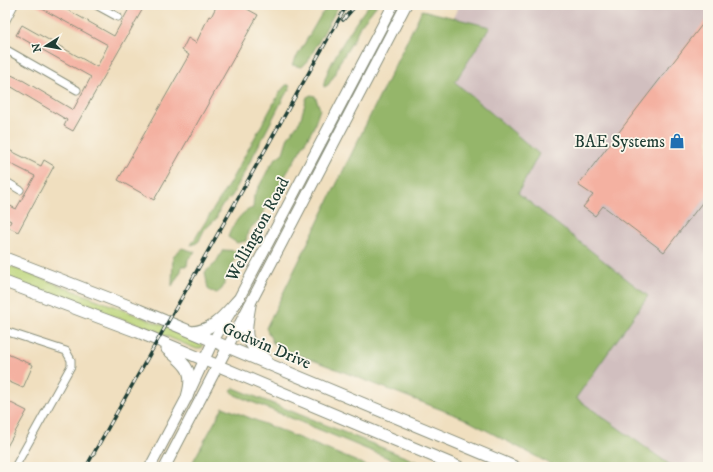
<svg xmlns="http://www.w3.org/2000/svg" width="713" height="472" font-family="'IM FELL DW Pica',serif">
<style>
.industrial{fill:#d1bfbf}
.green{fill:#bcd57a;stroke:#6e8957}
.forest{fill:#95b66a;stroke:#5a7a4f}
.building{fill:#f4b1a1}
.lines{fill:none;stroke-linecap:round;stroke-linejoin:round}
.street-casing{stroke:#888e7a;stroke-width:9}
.secondary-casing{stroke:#888e7a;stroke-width:12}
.primary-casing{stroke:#888e7a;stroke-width:13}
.street{stroke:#fff;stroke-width:7}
.secondary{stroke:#fff;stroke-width:10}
.primary{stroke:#fff;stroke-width:11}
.rail-casing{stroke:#1f3d34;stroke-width:3.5}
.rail{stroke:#fbf7ec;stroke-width:2;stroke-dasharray:6;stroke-linecap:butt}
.labels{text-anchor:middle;stroke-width:3.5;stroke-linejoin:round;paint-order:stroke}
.poi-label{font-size:17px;fill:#1f3d34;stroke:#fbf7ec;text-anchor:end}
.street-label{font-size:17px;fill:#1f3d34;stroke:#fbf7ec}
</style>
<rect width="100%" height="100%" fill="#fbf7ec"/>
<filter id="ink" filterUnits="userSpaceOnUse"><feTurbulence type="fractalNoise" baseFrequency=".025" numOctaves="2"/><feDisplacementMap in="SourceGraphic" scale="8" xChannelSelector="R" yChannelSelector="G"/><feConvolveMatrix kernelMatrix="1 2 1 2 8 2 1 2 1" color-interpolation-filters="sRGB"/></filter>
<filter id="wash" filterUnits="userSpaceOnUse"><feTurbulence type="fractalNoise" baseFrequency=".012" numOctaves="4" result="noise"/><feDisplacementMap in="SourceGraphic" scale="16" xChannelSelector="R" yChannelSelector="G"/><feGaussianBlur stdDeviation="0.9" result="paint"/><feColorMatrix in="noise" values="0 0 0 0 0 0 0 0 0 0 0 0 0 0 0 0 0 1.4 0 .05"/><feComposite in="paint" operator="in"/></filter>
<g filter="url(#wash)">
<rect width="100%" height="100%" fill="#f0dfbf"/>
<path class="industrial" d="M459,5H708V467H673L576,398L422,84Z"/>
<path class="green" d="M5,264L198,339L203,347L197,349L187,345L138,324L98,312L5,277Z"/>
<path class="forest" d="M329,5H339L308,61L302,67L292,65L321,15Z
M369,5H377L360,26L353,41L339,63L336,73L328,85L324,87C321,74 359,16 369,5Z
M422,10L490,27L455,82L539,154L518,193L648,296L576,398L673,467H556L463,418L284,349L273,343L266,328Z
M286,85H289L290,90L285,95L232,196L220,208L216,219L204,230L199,241L195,244L191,245L229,184L280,92Z
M311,95L315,96L320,109L313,129L258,221L248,231L246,241L237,243L228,237C232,226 241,211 253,208L254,196L269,168L276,158L283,153L288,137L300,121L307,97Z
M182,248L195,252L188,259L187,266H182L181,271L172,286L173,256Z
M223,250L241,251L234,260L222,289L217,293L210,291L208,289L205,272L215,264Z
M234,388L430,467H410L235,395L231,390Z
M223,407L370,467H190Z"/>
<g id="blocks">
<path class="building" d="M35,5H59L114,36L131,5H145L73,131L64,126L67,120L5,83V72L24,81L73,110L91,77L16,35L22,25L97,67L108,45Z
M217,5H240L258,15L154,200L118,180L189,55L182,50L188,38L196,43L209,16L211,17Z
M708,17V195L664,252L603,206L595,216L583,207L593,195L578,185Z
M5,148L41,166L44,160L54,166L18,232L8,227L11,221L5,218V203L16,209L35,176L5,161Z
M5,353L33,365L23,388L5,380Z
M9,402L27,411L5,450V409Z"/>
</g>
</g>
<g filter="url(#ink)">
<use href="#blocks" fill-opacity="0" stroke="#888e7a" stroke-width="1"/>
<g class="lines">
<g class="street-casing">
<path id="street" d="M96,5L118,17
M5,22L14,5
M5,49L77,90
M5,181L20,190
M5,331L66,351L71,360V366L15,467"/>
</g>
<g class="secondary-casing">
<path id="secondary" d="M150,467L187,397L213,341L238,300L393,5
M165,467L406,5"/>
</g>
<g class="primary-casing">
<path id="primary" d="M5,258L139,310L515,467
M5,282L138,332L459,467
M250,305C245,335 242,339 266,360
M192,332C214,330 224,315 238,300
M167,349C186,365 195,370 187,397"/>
</g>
<use href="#street" class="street"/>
<use href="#secondary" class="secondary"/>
<use href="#primary" class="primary"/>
<g class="rail-casing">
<path id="rail" d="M343,20L356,5
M86,467L347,5"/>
</g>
<use href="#rail" class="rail"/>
</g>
</g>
<defs>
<g id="shop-bare" transform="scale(1.2)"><path d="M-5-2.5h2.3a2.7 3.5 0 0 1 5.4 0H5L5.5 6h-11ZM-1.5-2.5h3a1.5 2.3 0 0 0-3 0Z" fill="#1f6fb2" stroke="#fbf7ec" stroke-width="2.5" paint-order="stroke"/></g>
</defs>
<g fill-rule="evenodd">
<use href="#shop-bare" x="677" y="141"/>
</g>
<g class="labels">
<g class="poi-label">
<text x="665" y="147">BAE Systems</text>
</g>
<g class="street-label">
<text transform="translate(257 229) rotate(-62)" y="6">Wellington Road</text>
<text transform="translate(267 345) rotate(23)" y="6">Godwin Drive</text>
</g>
</g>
<rect width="713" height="472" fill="none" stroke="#fbf7ec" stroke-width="20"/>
<g transform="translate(46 46) rotate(259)" stroke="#fbf7ec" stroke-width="3" paint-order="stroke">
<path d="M0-3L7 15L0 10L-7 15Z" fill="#1f3d34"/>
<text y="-6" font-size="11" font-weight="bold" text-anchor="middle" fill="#1f3d34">N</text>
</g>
</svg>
